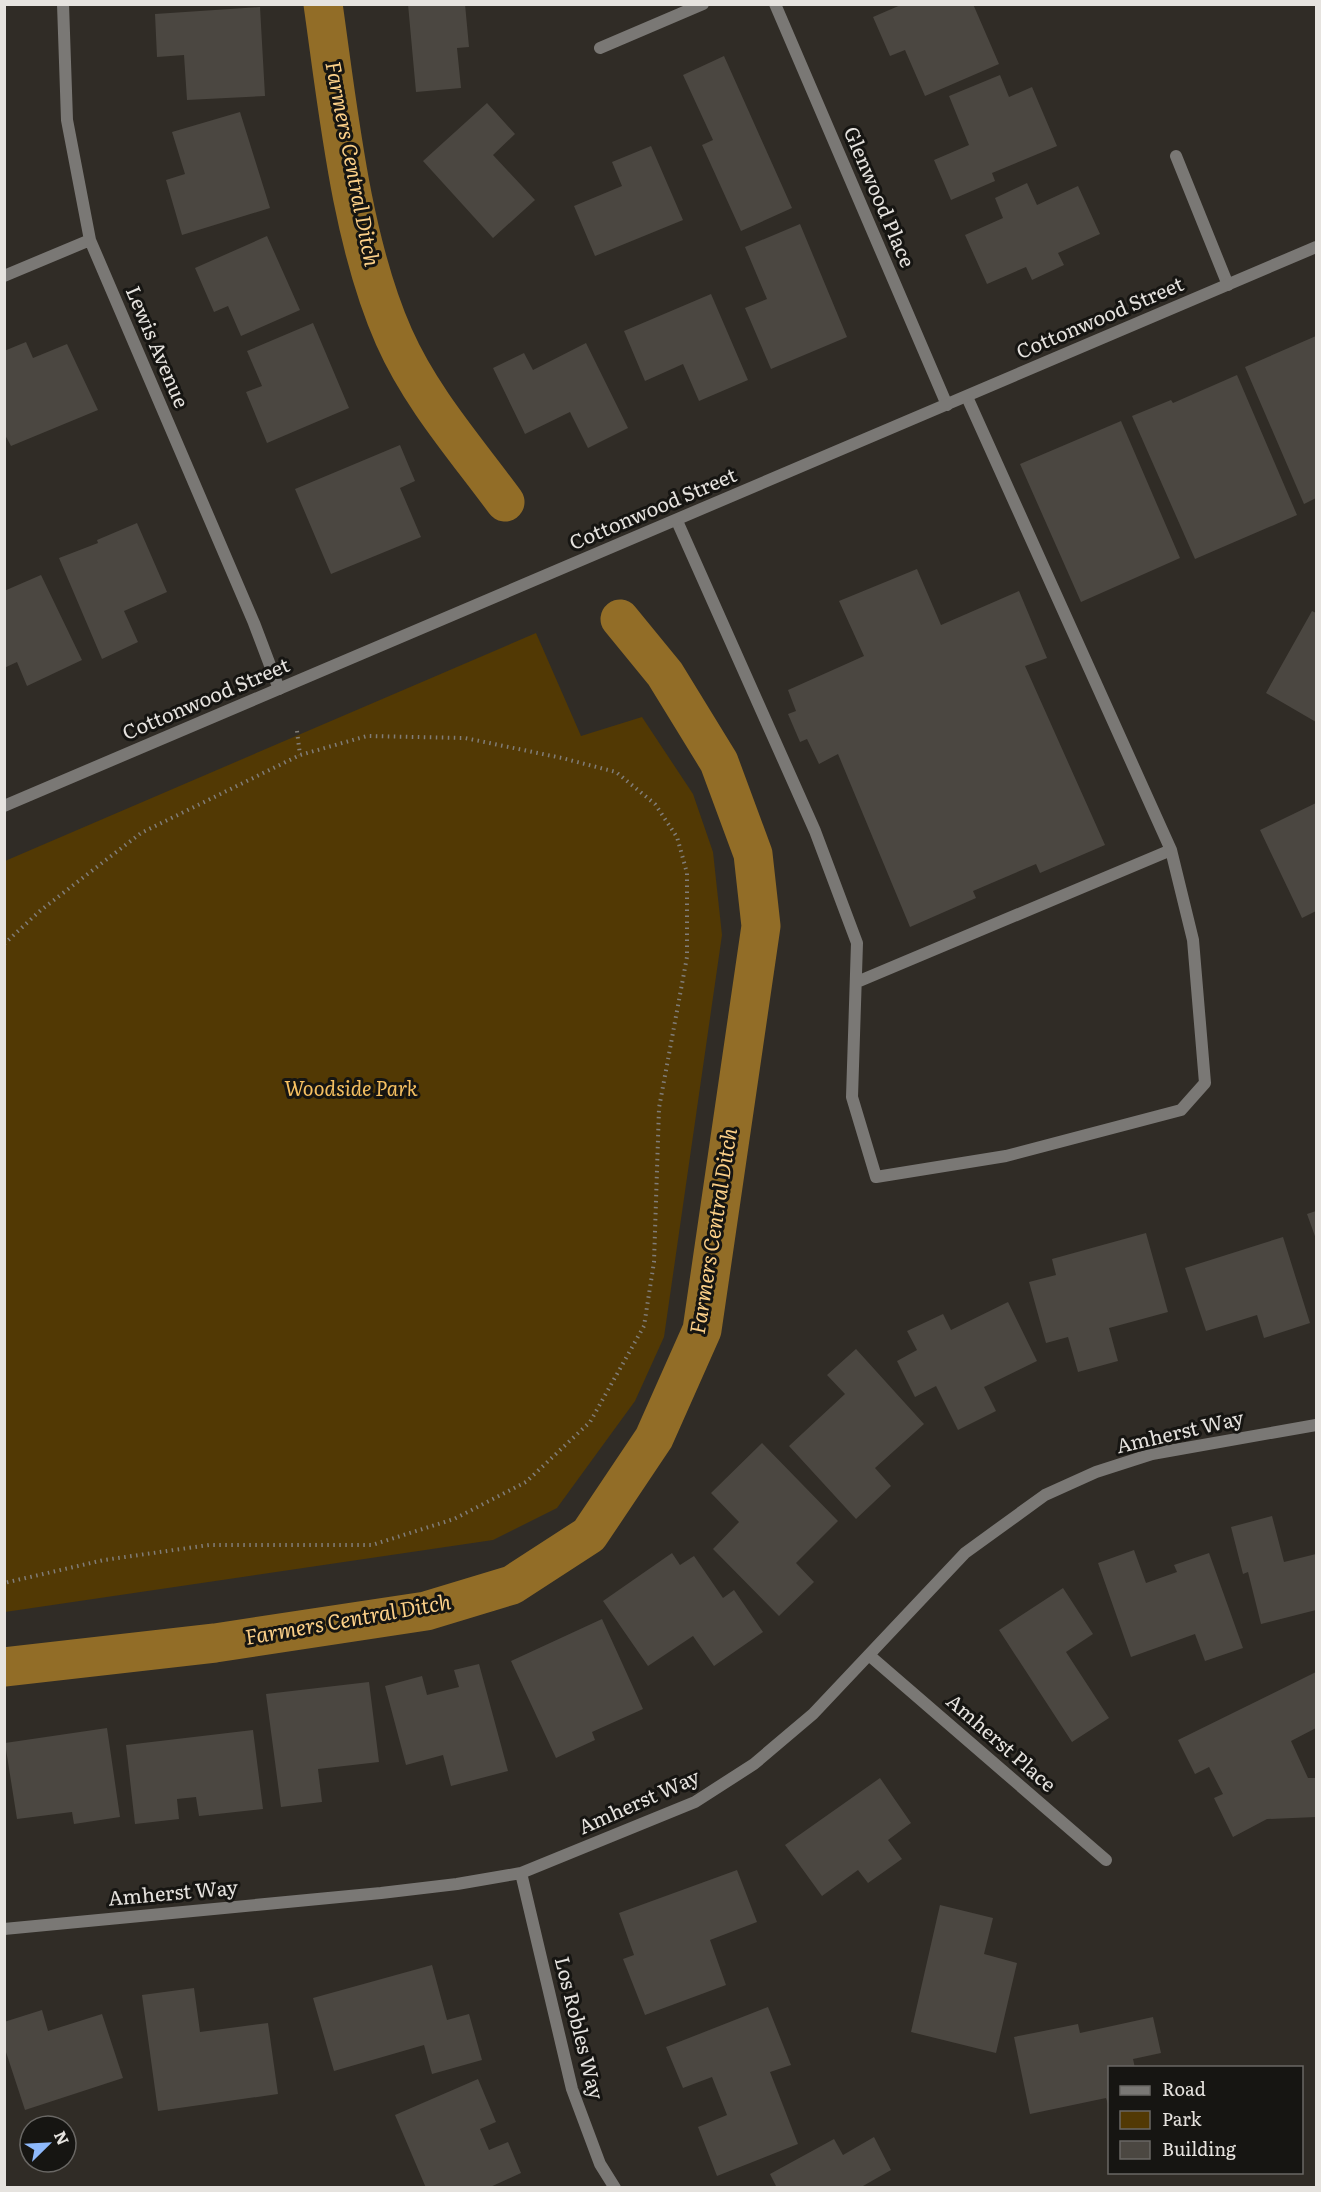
<svg xmlns="http://www.w3.org/2000/svg" width="1321" height="2192" font-family="Literata,serif">
<style>
.green{fill:#523904}
.lines{fill:none;stroke-linecap:round;stroke-linejoin:round}
.canal{stroke:#926d27;stroke-width:39}
.building{fill:#4b4741}
.path{stroke:#817d78;stroke-width:4;stroke-dasharray:1.5 4.5;stroke-linecap:butt}
.service{stroke:#7a7875;stroke-width:12}
.minor{stroke:#7a7875;stroke-width:12}
.tertiary{stroke:#7a7875;stroke-width:12}
.labels{text-anchor:middle;stroke-width:6;stroke-linejoin:round;paint-order:stroke}
.street-label{font-size:20px;fill:#e6e3df;stroke:#161512}
.park-label{font-size:20px;font-style:italic;fill:#f6c061;stroke:#161512}
.water-label{font-size:21px;font-style:italic;fill:#fcd088;stroke:#161512}
</style>
<rect width="100%" height="100%" fill="#302c26"/>
<path class="green" d="M536,633L581,736L642,717L693,794L713,852L722,935L664,1337L635,1401L557,1508L493,1540L5,1612V861Z"/>
<g class="lines">
<path class="canal" d="M323,4C338,109 351,240 394,337C421,398 466,449 505,502
M4,1667L215,1643L426,1611L512,1585L589,1535L654,1438L702,1330L761,926L753,854L719,762L665,674L620,619"/>
</g>
<path class="building" d="M408,4H465L469,47L457,48L461,88L416,92Z
M903,4H973L999,64L925,96L905,50L890,56L873,17Z
M260,7L265,96L187,100L184,55L157,57L155,14Z
M724,56L792,208L741,231L702,145L713,140L683,75Z
M1000,75L1009,97L1032,87L1057,146L992,173L995,181L951,200L934,160L969,145L949,96Z
M487,103L515,134L493,155L535,200L493,238L423,161Z
M240,112L270,208L182,235L166,180L185,174L172,132Z
M651,146L683,220L595,256L574,206L622,186L612,162Z
M1027,183L1037,205L1078,186L1100,234L1058,253L1064,265L1032,280L1026,267L987,284L965,235L1003,218L995,198Z
M800,224L847,337L771,369L745,308L767,299L745,247Z
M267,236L300,310L241,336L228,306L214,312L195,268Z
M711,294L748,380L699,401L683,364L645,381L624,331Z
M313,323L349,408L267,443L246,392L262,386L247,351Z
M1316,336V498L1304,504L1245,367Z
M26,342L33,358L67,344L98,410L11,446L4,433V351Z
M586,343L628,428L588,448L570,412L525,434L493,368L524,353L533,370Z
M1237,375L1297,515L1195,559L1132,416L1171,400L1173,403Z
M1121,421L1180,558L1081,602L1020,464Z
M400,445L415,481L400,488L421,537L331,574L295,489Z
M137,523L167,592L124,611L138,642L102,659L59,558L98,543L97,540Z
M917,569L941,625L1019,591L1047,658L1025,666L1105,845L1040,873L1036,864L973,891L976,898L910,927L838,754L819,764L807,739L800,742L788,714L796,711L788,690L864,656L839,601Z
M41,575L82,660L27,686L17,662L4,668V591Z
M1312,611L1316,613V722L1266,693Z
M1316,803V911L1302,918L1260,830Z
M1316,1211V1239L1307,1214Z
M1146,1233L1168,1312L1109,1328L1118,1361L1078,1372L1068,1337L1046,1343L1029,1282L1056,1275L1052,1259Z
M1283,1237L1310,1323L1264,1338L1257,1315L1206,1331L1185,1268Z
M1008,1302L1037,1361L984,1387L996,1411L958,1430L936,1386L915,1397L897,1361L917,1350L907,1331L943,1314L951,1330Z
M856,1349L924,1424L875,1468L891,1486L856,1519L789,1446L845,1394L827,1375Z
M762,1443L838,1521L796,1563L814,1582L779,1616L713,1549L739,1522L711,1493Z
M1272,1516L1284,1562L1316,1554V1610L1261,1624L1248,1572L1243,1574L1231,1527Z
M1134,1550L1146,1583L1177,1572L1174,1565L1209,1553L1243,1648L1205,1661L1195,1634L1131,1657L1098,1563Z
M672,1553L680,1565L694,1556L723,1598L734,1590L763,1632L714,1666L693,1636L648,1666L603,1601Z
M1063,1588L1093,1634L1066,1652L1109,1718L1072,1742L999,1630Z
M602,1619L643,1709L592,1732L595,1740L556,1758L511,1661Z
M479,1664L508,1771L451,1786L443,1755L406,1765L385,1686L422,1676L427,1695L459,1687L454,1670Z
M1316,1672V1728L1291,1741L1308,1778H1316V1817L1267,1819L1233,1837L1214,1798L1223,1794L1209,1767L1195,1774L1178,1740Z
M369,1682L379,1762L318,1769L322,1802L281,1807L266,1694Z
M107,1728L120,1817L74,1824L72,1812L17,1819L5,1743Z
M253,1730L263,1809L199,1816L196,1797L177,1799L179,1819L135,1824L126,1745Z
M880,1778L911,1823L888,1840L902,1859L868,1883L858,1870L822,1896L785,1845Z
M737,1870L757,1922L710,1940L726,1985L645,2015L623,1959L634,1955L619,1913Z
M940,1905L993,1918L984,1954L1017,1963L996,2053L911,2032Z
M432,1965L447,2020L469,2014L482,2060L432,2074L424,2045L334,2071L313,1998Z
M194,1988L200,2032L268,2023L278,2094L158,2111L142,1995Z
M768,2007L791,2065L770,2072L798,2144L717,2176L698,2127L727,2115L712,2077L683,2088L666,2047Z
M42,2010L48,2031L102,2014L123,2078L25,2110L4,2046V2022Z
M1153,2017L1161,2053L1133,2059L1135,2068H1110V2110L1106,2098L1030,2114L1014,2037L1078,2024L1080,2033Z
M478,2079L496,2122L480,2129L489,2150L508,2142L521,2173L488,2188H426L395,2115Z
M874,2137L891,2170L863,2186L864,2188H777L770,2174L834,2139L843,2155Z"/>
<g class="lines">
<path class="path" d="M297,731L300,755
M4,944L41,910L141,833L300,755L367,736L465,738L562,758L616,772L655,804L677,837L687,873V957L659,1108L654,1262L644,1326L590,1422L526,1482L454,1519L372,1545H209L104,1560L4,1583"/>
<path class="service" d="M1176,156L1228,285
M677,521L815,831L857,943L852,1097L876,1177L1006,1156L1181,1110L1205,1083L1193,940L1171,850L967,397
M857,982L1171,850"/>
<path class="minor" d="M63,4L67,120L90,240L254,623L279,689
M775,4L947,405
M600,48L703,4
M4,276L90,240
M870,1656L1106,1860
M521,1873L572,2089L600,2164L615,2188
M4,1929L381,1893L457,1884L521,1873L695,1802L754,1764L813,1714L965,1553L1045,1495L1096,1472L1152,1454L1316,1425"/>
<path class="tertiary" d="M4,806L1316,247"/>
</g>
<g class="labels">
<g class="street-label">
<text transform="translate(879 197) rotate(67)" y="7">Glenwood Place</text>
<text transform="translate(1100 318) rotate(-23)" y="7">Cottonwood Street</text>
<text transform="translate(157 347) rotate(67)" y="7">Lewis Avenue</text>
<text transform="translate(653 509) rotate(-23)" y="7">Cottonwood Street</text>
<text transform="translate(206 699) rotate(-23)" y="7">Cottonwood Street</text>
<text transform="translate(1180 1432) rotate(-13)" y="7">Amherst Way</text>
<text transform="translate(1001 1743) rotate(41)" y="7">Amherst Place</text>
<text transform="translate(639 1802) rotate(-24)" y="7">Amherst Way</text>
<text transform="translate(173 1893) rotate(-5)" y="7">Amherst Way</text>
<text transform="translate(579 2028) rotate(76)" y="7">Los Robles Way</text>
</g>
<g class="park-label">
<text x="351" y="1096">Woodside Park</text>
</g>
<g class="water-label">
<text transform="translate(352 164) rotate(79)" y="7">Farmers Central Ditch</text>
<text transform="translate(714 1231) rotate(-81)" y="7">Farmers Central Ditch</text>
<text transform="translate(348 1620) rotate(-10)" y="7">Farmers Central Ditch</text>
</g>
</g>
<rect width="1321" height="2192" fill="none" stroke="#e6e3df" stroke-width="12"/>
<rect x="1108" y="2066" width="195" height="108" fill="#161512" stroke="#696764" stroke-width="1.5"/>
<rect x="1120" y="2086" width="30" height="9" fill="#7a7875" stroke="#696764" stroke-width="1.5"/>
<text x="1162" y="2096" font-size="18" fill="#e6e3df">Road</text>
<rect x="1120" y="2111" width="30" height="18" fill="#523904" stroke="#696764" stroke-width="1.5"/>
<text x="1162" y="2126" font-size="18" fill="#e6e3df">Park</text>
<rect x="1120" y="2141" width="30" height="18" fill="#4b4741" stroke="#696764" stroke-width="1.5"/>
<text x="1162" y="2156" font-size="18" fill="#e6e3df">Building</text>
<g transform="translate(48 2144) rotate(66)"><circle r="28" fill="#161512" stroke="#696764" stroke-width="1.5"/>
<path d="M0-4.5L10 22L0 15L-10 22Z" fill="#8eb9fc"/>
<text y="-9" font-size="16" font-weight="bold" text-anchor="middle" fill="#e6e3df">N</text>
</g>
</svg>
